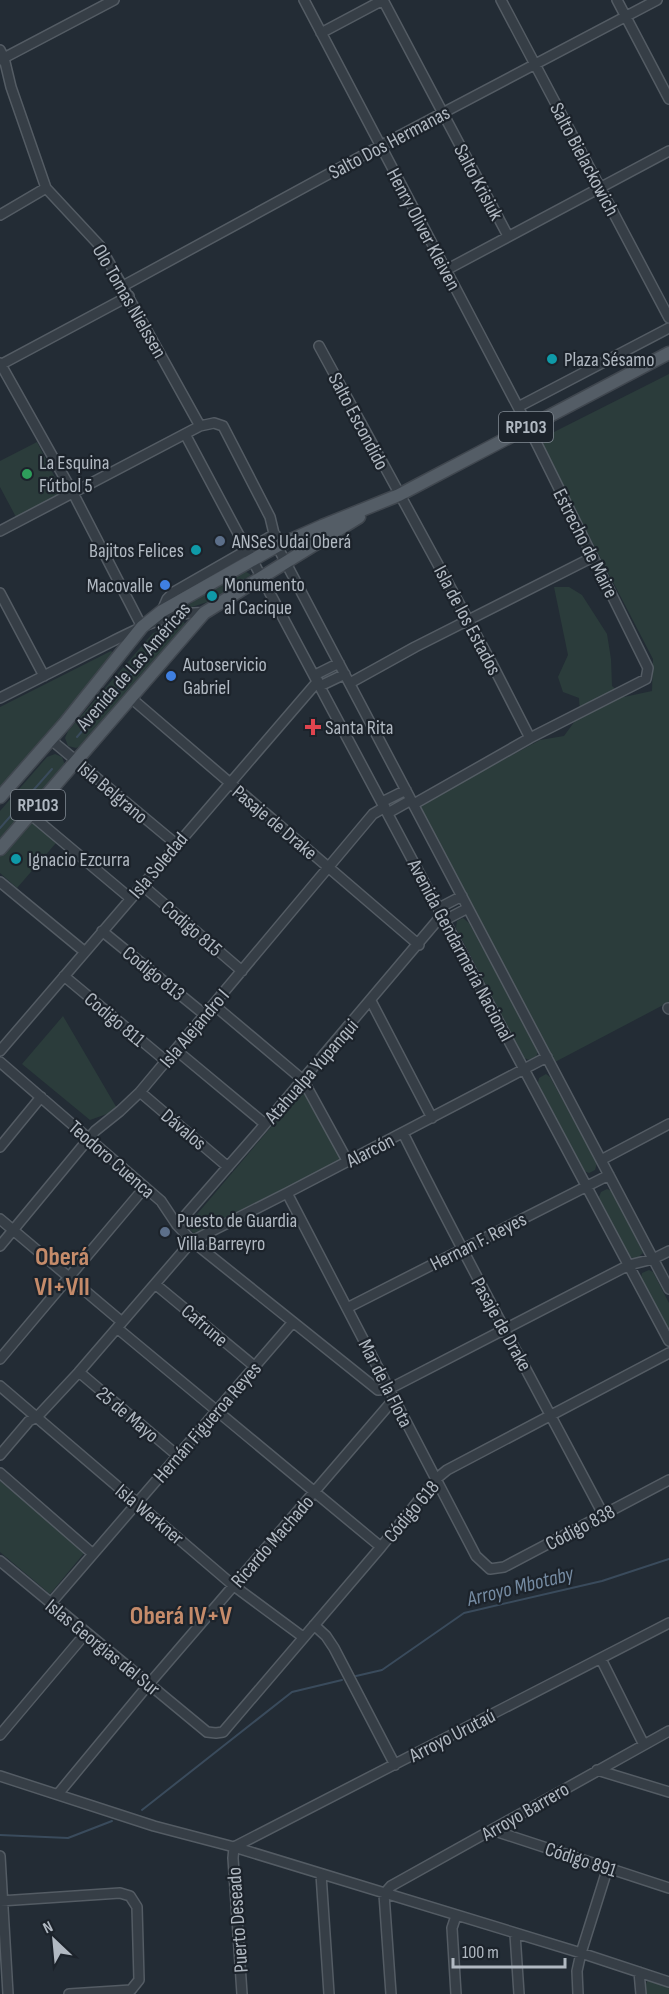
<svg xmlns="http://www.w3.org/2000/svg" width="669" height="1994" font-family="'Sofia Sans Condensed',sans-serif">
<style>
.green{fill:#2b3c3b}
.lines{fill:none;stroke-linecap:round;stroke-linejoin:round}
.stream{stroke:#3a4b5c;stroke-width:2}
.minor-casing{stroke:#545c64;stroke-width:12}
.major-casing{stroke:#40474f;stroke-width:15}
.minor{stroke:#363e46;stroke-width:9}
.major{stroke:#545d66;stroke-width:12}
.culture-dot{fill:#0f9aa8;stroke:#1c232b;stroke-width:2}
.leisure-dot{fill:#2e9e5b;stroke:#1c232b;stroke-width:2}
.service-dot{fill:#5c6f8a;stroke:#1c232b;stroke-width:2}
.shop-dot{fill:#3f7fe0;stroke:#1c232b;stroke-width:2}
.health-dot{fill:#e0444e;stroke:#1c232b;stroke-width:2}
.labels{text-anchor:middle;stroke-width:4.5;stroke-linejoin:round;paint-order:stroke}
.shield{fill:#1c232b;stroke:#848c95;stroke-width:1.5}
.shield-label{font-size:18px;font-weight:bold;fill:#b1b9c2}
.street-label{font-size:20px;fill:#b1b9c2;stroke:#1c232b}
.poi-label{font-size:20px;fill:#b1b9c2;stroke:#1c232b;text-anchor:start}
.water-label{font-size:21px;font-style:italic;fill:#758ba2;stroke:#1c232b}
.district-label{font-size:26px;font-weight:bold;fill:#c58b6a;stroke:#1c232b}
</style>
<rect width="100%" height="100%" fill="#232c35"/>
<path class="green" d="M669,374V1002L555,1062L414,808L540,740L564,736L580,714L579,698L563,692L558,677L568,655L554,587H569L582,595L607,634L611,659L612,686L624,697L652,691L653,659L542,445L552,433Z
M37,442L63,493L16,517L0,487V461Z
M245,571L251,575L213,600L183,610L197,598Z
M182,621L187,625L170,641L167,648L83,745L76,748L68,746L65,738L68,731L153,633Z
M111,651L116,655L0,789V707Z
M55,754L62,757L65,765L61,772L0,843V811L47,757Z
M30,820L56,843L17,888L0,873V855Z
M463,918L469,923L538,1051L536,1057L529,1060L524,1058L456,928L457,921Z
M63,1016L118,1110L90,1120L22,1064Z
M546,1074L550,1077L597,1163L595,1170L589,1173L584,1171L538,1083L539,1078Z
M308,1093L342,1159L196,1236L187,1226L299,1094Z
M607,1189L612,1191L643,1253L636,1259L629,1257L599,1197L601,1192Z
M649,1270L653,1272L669,1303V1333L641,1278L642,1273Z
M0,1481L85,1552L50,1594L0,1552Z
M648,1979L669,1986V1994H644V1989Z"/>
<g class="lines">
<path class="stream" d="M77,737L153,649
M0,828L52,769
M356,1676L382,1670L464,1613L602,1581L669,1559
M142,1810L292,1692L342,1680
M0,1835L68,1838L112,1821"/>
<g class="minor-casing">
<path id="minor" d="M304,0L528,426L648,668L646,679L530,738
M383,0L508,236
M501,0L669,318
M617,0L669,99
M321,33L383,0
M0,50L4,58L11,87L46,188L100,246L200,426
M0,60L114,0
M0,215L46,188
M446,270L669,151
M123,286L380,146L657,0
M319,346L490,660L530,738L414,804
M0,363L73,493L142,627
M0,365L129,296
M518,407L669,328
M185,434L669,1341
M0,531L200,426L214,423L223,426L270,517L277,546L669,1289
M0,593L44,676
M161,613L167,599L174,592L275,534
M315,675L339,663
M350,683L415,647L593,557
M320,686L345,674
M0,698C30,683 61,667 91,652C124,636 167,610 204,613
M131,698L419,945
M50,739L176,844
M382,802L406,790
M388,813L411,800
M30,814L130,898
M0,882L85,952
M142,885L242,971
M439,908L462,896
M445,920L468,908
M102,931L205,1015
M64,976L166,1061
M371,1001L432,1118
M214,1005L303,1080L348,1162
M668,1008L669,1009
M176,1050L265,1124
M0,1051L318,681
M0,1062L161,1201L177,1225L192,1241L378,1390L389,1389L629,1265L653,1259L669,1251
M140,1092L228,1167
M403,1133C467,1262 536,1387 603,1514
M0,1147L41,1097
M601,1160L669,1124
M287,1193L476,1556L490,1569L504,1567L669,1480
M0,1219L122,1322
M177,1225L260,1130L442,915
M0,1246L95,1131L120,1111L140,1092L373,814L385,807
M155,1284L254,1366
M347,1308L609,1175
M117,1328L381,1547
M0,1359L145,1187
M79,1372L178,1456
M0,1386L234,1586L303,1637
M0,1455L29,1421L37,1417L79,1372L192,1241L287,1193L547,1057
M0,1473L93,1554
M0,1561L207,1732L216,1733L223,1732L381,1547L436,1479L447,1470L669,1353
M50,1604L293,1322
M314,1625L326,1636L334,1648L395,1765
M601,1659L644,1745
M0,1735L86,1633
M597,1770L669,1792
M0,1776L154,1826L234,1847L581,1953L669,1982
M58,1794L149,1684L394,1399
M492,1830L669,1888
M234,1847L669,1623
M234,1847L233,1858L242,1994
M0,1856L8,1994
M321,1874L329,1994
M0,1901L120,1893L130,1896L137,1907L139,1980L131,1990L69,1994
M456,1916L452,1928L456,1994
M515,1934L519,1994
M639,1972L641,1994
M391,1994L384,1894L391,1886L669,1731
M578,1994L577,1971L581,1953L608,1867"/>
</g>
<g class="major-casing">
<path id="major" d="M0,797L65,723L142,627L162,611L277,546L322,526L399,495L669,353
M0,849L204,613L359,517"/>
</g>
<use href="#minor" class="minor"/>
<use href="#major" class="major"/>
</g>
<g class="culture-dot">
<circle cx="552" cy="359" r="6"/>
<circle cx="196" cy="550" r="6"/>
<circle cx="212" cy="596" r="6"/>
<circle cx="16" cy="859" r="6"/>
</g>
<circle class="leisure-dot" cx="27" cy="474" r="6"/>
<g class="service-dot">
<circle cx="220" cy="541" r="6"/>
<circle cx="165" cy="1232" r="6"/>
</g>
<g class="shop-dot">
<circle cx="165" cy="585" r="6"/>
<circle cx="171" cy="676" r="6"/>
</g>
<path class="health-dot" d="M310 718h6v6h6v6h-6v6h-6v-6h-6v-6h6z"/>
<g class="labels">
<g class="shield">
<rect x="499" y="412" width="54" height="30" rx="4.5"/>
<rect x="11" y="790" width="54" height="30" rx="4.5"/>
</g>
<g class="shield-label">
<text x="526" y="433">RP103</text>
<text x="38" y="811">RP103</text>
</g>
<g class="street-label">
<text transform="translate(389 142) rotate(-28)" y="7">Salto Dos Hermanas</text>
<text transform="translate(585 159) rotate(62)" y="7">Salto Bielackowich</text>
<text transform="translate(479 182) rotate(62)" y="7">Salto Krisiuk</text>
<text transform="translate(424 229) rotate(62)" y="7">Henry Oliver Kleiven</text>
<text transform="translate(130 301) rotate(60)" y="7">Olo Tomas Nielssen</text>
<text transform="translate(359 421) rotate(62)" y="7">Salto Escondido</text>
<text transform="translate(586 543) rotate(63)" y="7">Estrecho de Maire</text>
<text transform="translate(468 620) rotate(62)" y="7">Isla de los Estados</text>
<text transform="translate(133 666) rotate(-49)" y="7">Avenida de Las Américas</text>
<text transform="translate(113 792) rotate(40)" y="7">Isla Belgrano</text>
<text transform="translate(275 822) rotate(40)" y="7">Pasaje de Drake</text>
<text transform="translate(158 865) rotate(-50)" y="7">Isla Soledad</text>
<text transform="translate(192 928) rotate(41)" y="7">Codigo 815</text>
<text transform="translate(461 950) rotate(62)" y="7">Avenida Gendarmería Nacional</text>
<text transform="translate(154 973) rotate(39)" y="7">Codigo 813</text>
<text transform="translate(115 1019) rotate(40)" y="7">Codigo 811</text>
<text transform="translate(194 1028) rotate(-50)" y="7">Isla Alejandro I</text>
<text transform="translate(311 1071) rotate(-49)" y="7">Atahualpa Yupanqui</text>
<text transform="translate(184 1129) rotate(40)" y="7">Dávalos</text>
<text transform="translate(370 1150) rotate(-27)" y="7">Alarcón</text>
<text transform="translate(112 1159) rotate(41)" y="7">Teodoro Cuenca</text>
<text transform="translate(478 1241) rotate(-27)" y="7">Hernan F. Reyes</text>
<text transform="translate(502 1324) rotate(61)" y="7">Pasaje de Drake</text>
<text transform="translate(205 1325) rotate(40)" y="7">Cafrune</text>
<text transform="translate(386 1383) rotate(63)" y="7">Mar de la Flota</text>
<text transform="translate(128 1414) rotate(40)" y="7">25 de Mayo</text>
<text transform="translate(207 1422) rotate(-49)" y="7">Hernán Figueroa Reyes</text>
<text transform="translate(411 1511) rotate(-50)" y="7">Código 618</text>
<text transform="translate(150 1514) rotate(40)" y="7">Isla Werkner</text>
<text transform="translate(580 1527) rotate(-28)" y="7">Código 838</text>
<text transform="translate(272 1541) rotate(-49)" y="7">Ricardo Machado</text>
<text transform="translate(103 1647) rotate(39)" y="7">Islas Georgias del Sur</text>
<text transform="translate(452 1735) rotate(-27)" y="7">Arroyo Urutaú</text>
<text transform="translate(525 1811) rotate(-30)" y="7">Arroyo Barrero</text>
<text transform="translate(581 1859) rotate(18)" y="7">Código 891</text>
<text transform="translate(237 1920) rotate(-94)" y="7">Puerto Deseado</text>
</g>
<g class="poi-label">
<text x="564" y="366">Plaza Sésamo</text>
<text x="39" y="469">La Esquina<tspan x="39" dy="23">Fútbol 5</tspan></text>
<text x="232" y="548">ANSeS Udai Oberá</text>
<text x="184" y="557" text-anchor="end">Bajitos Felices</text>
<text x="224" y="591">Monumento<tspan x="224" dy="23">al Cacique</tspan></text>
<text x="153" y="592" text-anchor="end">Macovalle</text>
<text x="183" y="671">Autoservicio<tspan x="183" dy="23">Gabriel</tspan></text>
<text x="325" y="734">Santa Rita</text>
<text x="28" y="866">Ignacio Ezcurra</text>
<text x="177" y="1227">Puesto de Guardia<tspan x="177" dy="23">Villa Barreyro</tspan></text>
</g>
<g class="water-label">
<text transform="translate(520 1586) rotate(-14)" y="7">Arroyo Mbotaby</text>
</g>
<g class="district-label">
<text x="62" y="1265">Oberá<tspan x="62" dy="30">VI+VII</tspan></text>
<text x="181" y="1624">Oberá IV+V</text>
</g>
</g>
<g transform="translate(54 1940) rotate(334)" stroke="#1c232b" stroke-width="4.5" paint-order="stroke">
<path d="M0-4.5L10 22L0 15L-10 22Z" fill="#b1b9c2"/>
<text y="-9" font-size="16" font-weight="bold" text-anchor="middle" fill="#b1b9c2">N</text>
</g>
<path d="M453 1958v9h112v-9" fill="none" stroke="#b1b9c2" stroke-width="3"/>
<text x="462" y="1958" font-size="18" fill="#b1b9c2" stroke="#1c232b" stroke-width="4.5" paint-order="stroke">100 m</text>
</svg>
